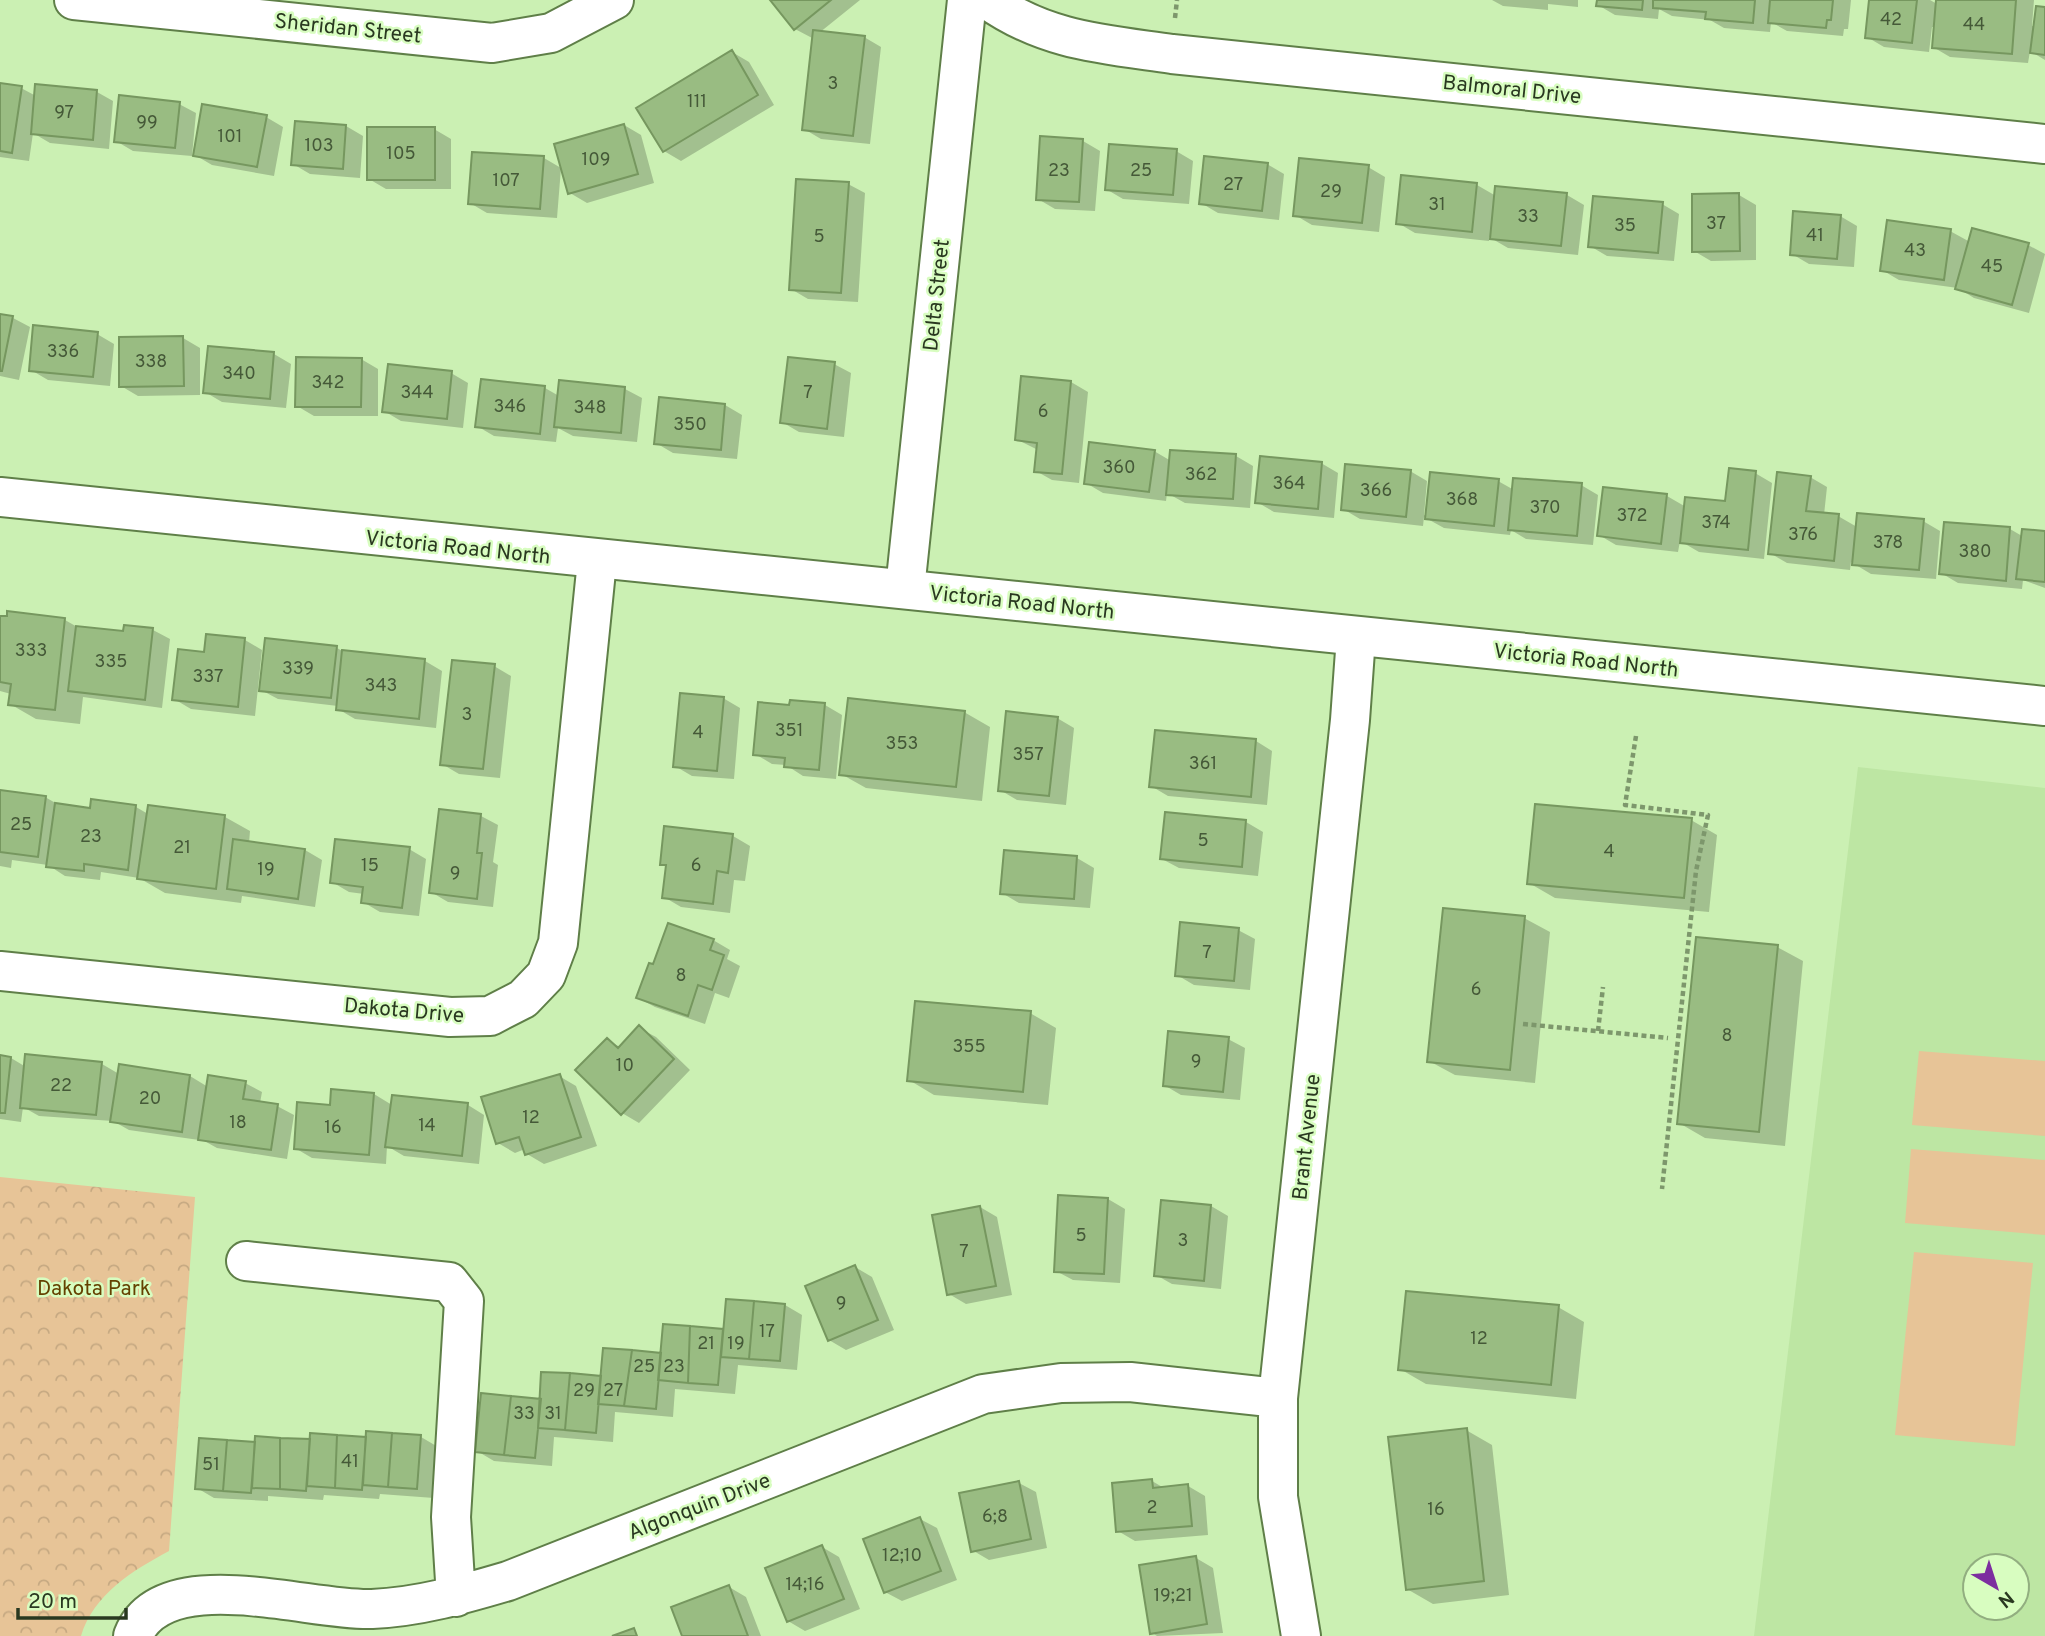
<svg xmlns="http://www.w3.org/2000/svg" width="2045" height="1636" font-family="Overpass,sans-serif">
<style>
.built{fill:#bde6a3;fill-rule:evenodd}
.park{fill:url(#park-crowns)}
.pitch{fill:#e7c497}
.shadow{fill:#0003}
.building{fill:#99bc82;stroke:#76975f;stroke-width:2}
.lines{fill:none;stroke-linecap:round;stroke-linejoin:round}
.minor-casing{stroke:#5f7f48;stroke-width:42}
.major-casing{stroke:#5f7f48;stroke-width:42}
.path{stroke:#7d976c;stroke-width:4.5;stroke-dasharray:5 3.5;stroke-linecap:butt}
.minor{stroke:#fff;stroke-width:38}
.major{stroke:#fff;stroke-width:38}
.labels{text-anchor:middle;stroke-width:5;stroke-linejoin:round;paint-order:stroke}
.number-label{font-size:18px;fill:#455938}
.street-label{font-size:21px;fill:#293820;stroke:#d8fdc0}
.park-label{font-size:21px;fill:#644101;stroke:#d8fdc0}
</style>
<defs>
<pattern id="park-crowns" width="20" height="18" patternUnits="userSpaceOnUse" patternTransform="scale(1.75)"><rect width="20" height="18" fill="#e7c497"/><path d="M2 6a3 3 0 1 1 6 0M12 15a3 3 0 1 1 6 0" fill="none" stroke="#c6a982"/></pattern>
</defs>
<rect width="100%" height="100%" fill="#cbf0b3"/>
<path class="built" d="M1858,767L2045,788V1636H1754ZM1975,1566H2017V1608H1975Z"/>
<path class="park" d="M0,1177L195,1197L169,1551C132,1571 94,1594 81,1636H0Z"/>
<path class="pitch" d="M1919,1051L2045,1061V1136L1912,1125Z
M1911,1149L2045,1160V1235L1905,1223Z
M1914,1252L2033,1263L2015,1446L1895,1435Z"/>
<path class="shadow" d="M772,0H860L819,33L864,37L881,47L870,144L821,139L804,129L814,39L795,29Z
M1492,0H1578V7L1548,4V10L1503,6Z
M1599,0H1851L1848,29H1844L1843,36L1787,31L1771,22L1770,32L1724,28L1710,20L1672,16L1659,9L1658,19L1615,15L1598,5Z
M1871,0H1930L1937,4V0H2034L2032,26H2035L2045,9V60L2030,51L2028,63L1950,57L1933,47L1935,27H1932L1929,52L1884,47L1867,37Z
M732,52L749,62L774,105L681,161L664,151Z
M0,85L21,88L36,96L97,92L113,101L109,149L50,143L33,133L29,161L0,157Z
M179,104L196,113L192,156L133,151L116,141Z
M266,117L283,127L274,176L212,165L195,155Z
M624,125L641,135L654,183L587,203L570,193Z
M346,126L363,136L360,178L310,174L293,164Z
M434,129L451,139V189H386L369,179Z
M1041,138L1083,141L1100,151L1095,211L1055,209L1038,199Z
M1176,151L1193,161L1189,204L1123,199L1106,189Z
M544,158L561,168L557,218L487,213L470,203Z
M1267,164L1284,174L1279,220L1218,213L1201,203Z
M1368,167L1385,177L1379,232L1312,225L1295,215Z
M848,184L865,193L858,302L808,299L791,289Z
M1477,185L1496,196L1567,195L1584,205L1578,255L1508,248L1489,237V241L1415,233L1398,223Z
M1739,195L1756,205V260L1711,261L1694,251Z
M1662,204L1679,214L1674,261L1607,256L1590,246Z
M1840,216L1857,226L1854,267L1809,264L1792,254Z
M1950,231L1970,242L2028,245L2045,254L2029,313L1974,298L1958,288L1899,280L1882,270Z
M0,315L13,318L30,327L19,380L0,376Z
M97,334L114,344L110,386L48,380L31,370Z
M183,338L200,348V395L138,396L121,386Z
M210,348L274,354L291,364L286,408L222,402L205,392Z
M361,359L378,369V416H314L297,406Z
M834,364L851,373L844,437L799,432L782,422Z
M451,373L468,383L463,428L401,421L384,411Z
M1071,382L1088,392L1079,483L1052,480L1036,471L1038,450L1016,439Z
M545,388L559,396L625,389L642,398L637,442L573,436L558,428L556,442L494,436L477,426Z
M725,405L742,415L737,459L673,453L656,443Z
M1154,451L1171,461L1236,456L1253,466L1250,508L1185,503L1167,493L1166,501L1103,493L1086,483Z
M1321,463L1338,473L1334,518L1274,512L1257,502Z
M1410,471L1427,481L1424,515L1427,516L1498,481L1514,490L1581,485L1598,495L1593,545L1526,539L1511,530L1510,535L1444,528L1424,517L1423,526L1360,519L1343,509Z
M1755,473L1772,483L1764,559L1699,552L1680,541L1678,552L1616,545L1599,535L1667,496L1686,507L1727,503Z
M1810,477L1827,487L1824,515L1838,516L1857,527L1923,521L1940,531L1936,579L1871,574L1851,562L1850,570L1787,563L1770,553Z
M1946,524L2010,529L2022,536L2045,533V588L2023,580L2022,589L1958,583L1941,573Z
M0,618L65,620L79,628L125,633V627L153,630L170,639L162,708L83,697L80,724L36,719L10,704L11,694L0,691Z
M245,640L262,650L255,716L191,709L174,699L205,654Z
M337,648L344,652L425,661L442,671L436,728L355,719L338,709V706L278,699L261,690Z
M494,666L511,676L500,778L459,774L442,764Z
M723,698L740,708L734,779L692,776L675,766Z
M825,705L842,715L836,779L803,776L786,765L772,764L755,754L791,707Z
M964,712L990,727L982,801L866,788L841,774Z
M1057,718L1074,728L1066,805L1017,800L1000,790Z
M1256,741L1272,751L1267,805L1168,796L1151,786Z
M0,797H45L59,805L91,810L92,801L136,807L148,814L225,817L250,831L249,843L305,850L322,860L315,907L242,896L241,903L165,893L139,878L101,872L100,880L65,876L48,865L12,860L11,868L0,866Z
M440,811L481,816L498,825L493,862L498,865L493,907L448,902L431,892Z
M1167,814L1246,822L1263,832L1258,876L1179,868L1162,859Z
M1691,820L1717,835L1709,912L1555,898L1529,883Z
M733,836L750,846L745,881L734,880L730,913L681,907L664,897L668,867L661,864Z
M409,849L426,859L419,916L380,912L363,902L364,894L349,892L332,882Z
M1005,852L1077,858L1094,868L1090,908L1019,903L1002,893Z
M1524,918L1550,932L1535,1083L1455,1075L1429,1061Z
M1238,930L1255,939L1250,990L1194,985L1177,975Z
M713,940L730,950L727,959L740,966L729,998L715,993L705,1024L655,1007L638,998L654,967Z
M1777,947L1803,961L1785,1146L1705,1138L1679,1123Z
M1030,1013L1056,1028L1048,1105L934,1095L909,1080Z
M639,1028L656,1037L690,1070L639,1123L622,1113L607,1040L620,1047Z
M1228,1039L1245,1048L1240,1100L1181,1095L1164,1085Z
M0,1057L11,1058L26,1067L102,1064L119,1074L190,1076L208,1087L245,1083L262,1092L260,1103L277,1106L294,1115L287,1159L217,1148L199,1138V1140L129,1130L113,1121L39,1116L23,1107L21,1122L0,1119Z
M559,1076L576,1086L597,1146L544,1164L527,1154L525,1149L515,1153L498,1143Z
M374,1094L392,1105H468L484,1115L479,1164L404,1156L387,1146L386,1164L312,1158L295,1148L332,1107Z
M1108,1199L1125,1209L1120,1283L1073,1280L1056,1271Z
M1163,1202L1211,1206L1228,1216L1221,1289L1172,1284L1156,1275Z
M980,1207L997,1217L1012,1295L966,1304L949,1294Z
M855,1267L872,1277L894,1330L846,1350L829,1340Z
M785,1305L802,1315L797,1370L738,1365L735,1394L675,1389L673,1417L615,1412L613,1442L554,1437L552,1466L494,1461L477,1451L542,1401L662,1354L664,1326L725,1330Z
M1558,1307L1584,1322L1576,1399L1426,1384L1400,1369Z
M1466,1430L1492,1445L1509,1595L1433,1604L1407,1589Z
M368,1433L421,1437L438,1447L434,1498L380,1494L379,1499L324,1495L323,1500L268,1496V1501L214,1498L197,1488L256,1444L367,1439Z
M1152,1481L1164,1488L1188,1486L1205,1496L1208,1535L1135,1541L1118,1531Z
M1019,1483L1036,1492L1047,1548L989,1560L972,1550Z
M920,1519L937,1528L957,1580L902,1601L885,1592Z
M822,1547L839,1557L860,1609L805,1631L788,1621Z
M1196,1558L1213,1568L1223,1633L1157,1636L1151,1632Z
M729,1587L746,1597L761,1636H684Z"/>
<path class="building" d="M770,0H831L794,30Z
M1597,0H1643L1642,10L1596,6Z
M1653,0H1755L1753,23L1705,19L1706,12L1653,8Z
M1770,0H1833L1831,20H1827L1826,28L1768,23Z
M1869,0H1917L1912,43L1865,38Z
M1936,0H2016L2012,54L1932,48Z
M2036,6L2045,7V55L2030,53Z
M813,30L865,36L853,136L802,130Z
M732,50L758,95L663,152L636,108Z
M0,83L22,86L12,153L0,151Z
M35,84L97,90L93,140L31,134Z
M119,95L180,102L175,148L114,142Z
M202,104L267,115L257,167L193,156Z
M295,121L346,125L343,169L291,165Z
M624,124L638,174L568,194L554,144Z
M367,127H435V180H367Z
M1040,136L1083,139L1079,202L1036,200Z
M1109,144L1177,149L1173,195L1105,190Z
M472,152L544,156L540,209L468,204Z
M1204,156L1268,163L1262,211L1199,204Z
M1299,158L1369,165L1362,223L1293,216Z
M1401,175L1477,183L1472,232L1396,224Z
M796,179L849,182L841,293L789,290Z
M1495,186L1567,193L1561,246L1490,239Z
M1739,193L1740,251L1692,252V194Z
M1593,196L1663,202L1658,253L1588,247Z
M1793,211L1841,215L1837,259L1790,255Z
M1887,220L1951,229L1944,280L1880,271Z
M1972,228L2029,243L2012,305L1955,289Z
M0,314L13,316L2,371H0Z
M33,325L98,332L93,377L29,371Z
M183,336L184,386L119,387V337Z
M208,346L274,352L270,399L203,393Z
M296,357L362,358L361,407H295Z
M788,357L835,362L827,429L780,423Z
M388,364L452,371L447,419L382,412Z
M1021,376L1071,381L1062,474L1034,472L1037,443L1015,440Z
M481,379L545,386L540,434L475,427Z
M559,380L625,387L621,433L554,427Z
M659,397L725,404L721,450L654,444Z
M1089,442L1155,450L1149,492L1084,484Z
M1170,450L1236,454L1233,499L1166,495Z
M1260,456L1322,462L1318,509L1255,503Z
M1345,464L1411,470L1406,517L1341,510Z
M1729,468L1756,471L1748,550L1680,543L1685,497L1725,501Z
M1430,472L1499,479L1494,526L1425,519Z
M1777,472L1811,476L1806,511L1839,514L1834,561L1768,554Z
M1513,478L1582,483L1577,536L1508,530Z
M1603,487L1667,494L1661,544L1597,536Z
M1857,513L1924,519L1919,570L1852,565Z
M1944,522L2010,527L2006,581L1939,574Z
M2022,529L2045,531V582L2016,579Z
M7,611L65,618L55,710L8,705L11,684L0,682V616H7Z
M124,625L153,628L145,700L68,691L76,626L123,631Z
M206,634L245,638L238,707L172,700L178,649L204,652Z
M265,638L337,646L331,698L259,691Z
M342,650L425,659L419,719L336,710Z
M452,660L495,664L483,769L440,765Z
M680,693L724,697L717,771L673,767Z
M848,698L965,711L956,787L839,775Z
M790,700L825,703L819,770L784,767L785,758L753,755L758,702L789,705Z
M1006,711L1058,717L1049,796L998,791Z
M1155,730L1256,739L1251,797L1149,787Z
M0,790L46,796L38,857L0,852Z
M91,799L136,805L128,870L84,864V871L46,867L55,803L90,808Z
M1535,804L1692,818L1684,898L1527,884Z
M148,805L225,815L216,889L137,879Z
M439,809L481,814L477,853H482L477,899L429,893Z
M1165,812L1246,820L1242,867L1160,859Z
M664,826L733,834L728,873L717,871L713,904L662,898L666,865H660Z
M233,839L305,849L298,899L227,889Z
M335,839L410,847L402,908L361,903L363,887L330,883Z
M1004,850L1077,856L1074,899L1000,894Z
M1443,908L1525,916L1510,1070L1427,1062Z
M1180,922L1239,928L1234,981L1175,976Z
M668,923L714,939L710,950L724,955L712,990L698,985L688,1016L636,998L649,963L653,964Z
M1696,937L1778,945L1759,1132L1677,1124Z
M915,1001L1031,1011L1023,1092L907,1081Z
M639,1025L674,1059L621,1115L575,1070L607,1038L618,1048Z
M1168,1031L1229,1037L1223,1092L1163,1086Z
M25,1054L102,1062L96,1115L20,1108Z
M0,1055L11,1057L5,1113H0Z
M119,1064L190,1075L182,1132L110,1122Z
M560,1074L581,1137L525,1155L519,1137L496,1144L481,1097Z
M208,1075L246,1081L243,1099L278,1104L271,1150L198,1140Z
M331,1089L374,1093L369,1155L294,1149L297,1102L330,1105Z
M392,1095L468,1103L462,1156L385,1147Z
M1058,1195L1108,1198L1104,1274L1054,1272Z
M1161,1200L1211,1205L1204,1281L1154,1276Z
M980,1206L996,1286L947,1295L932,1215Z
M855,1265L878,1320L828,1341L805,1286Z
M1406,1291L1559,1305L1551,1385L1398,1370Z
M726,1299L754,1301L749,1359L721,1357Z
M754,1301L785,1304L780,1361L749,1359Z
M663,1324L690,1326L688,1383L658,1380Z
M690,1326L723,1329L718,1385L688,1383Z
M603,1348L632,1350L624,1406L598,1404Z
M632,1350L661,1353L656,1409L624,1406Z
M541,1372L570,1373L565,1430L538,1428Z
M570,1373L601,1376L596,1433L565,1430Z
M481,1393L511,1396L504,1455L475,1452Z
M511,1396L541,1399L535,1458L504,1455Z
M1467,1428L1484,1581L1406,1590L1388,1437Z
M366,1431L392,1433L388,1487L363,1485Z
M310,1433L337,1435L335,1488L307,1486Z
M392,1433L421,1435L417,1489L388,1487Z
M337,1435L366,1437L362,1490L335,1488Z
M255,1436L280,1438V1489L252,1488Z
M199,1438L227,1440L223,1491L195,1489Z
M280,1438L310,1439L306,1491L280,1489Z
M227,1440L255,1442L251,1493L223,1491Z
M1152,1479L1153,1488L1188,1484L1192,1526L1116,1532L1112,1483Z
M1019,1481L1031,1539L971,1552L959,1493Z
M920,1517L941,1571L884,1593L863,1539Z
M822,1545L844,1599L787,1622L765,1568Z
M1196,1556L1207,1624L1150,1634L1139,1565Z
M729,1585L748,1636H682L671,1607Z
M634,1628L637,1636H612Z"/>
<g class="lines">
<g class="minor-casing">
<path id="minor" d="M74,0L492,43L551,33L614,0
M988,0C1046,41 1103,44 1172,54L2045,144
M905,589L967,0
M0,971L450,1017L490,1016L523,999L546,975L558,943L597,561
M246,1261L449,1282L464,1301L451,1517L456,1597
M133,1636C163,1561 311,1612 372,1609C419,1607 464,1594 508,1581L983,1394L1061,1383L1130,1382L1278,1398
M1301,1636L1278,1497V1398L1350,720L1356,637"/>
</g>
<g class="major-casing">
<path id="major" d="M0,497C681,570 1363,637 2045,706"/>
</g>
<path class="path" d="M1175,18L1177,0
M1636,736L1625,805L1708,815L1696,871L1662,1189
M1523,1024L1668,1038
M1598,1031L1603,987"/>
<use href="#minor" class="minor"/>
<use href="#major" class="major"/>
</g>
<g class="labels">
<g class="number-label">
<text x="1891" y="25">42</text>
<text x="1974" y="30">44</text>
<text x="833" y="89">3</text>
<text x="697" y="107">111</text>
<text x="64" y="118">97</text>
<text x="147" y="128">99</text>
<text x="230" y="142">101</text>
<text x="319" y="151">103</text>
<text x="401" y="159">105</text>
<text x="596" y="165">109</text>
<text x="1059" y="176">23</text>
<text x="1141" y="176">25</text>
<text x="506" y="186">107</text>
<text x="1233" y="190">27</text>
<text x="1331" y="197">29</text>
<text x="1437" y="210">31</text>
<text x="1528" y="222">33</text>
<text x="1716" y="229">37</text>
<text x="1625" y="231">35</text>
<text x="1815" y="241">41</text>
<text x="819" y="242">5</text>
<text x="1915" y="256">43</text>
<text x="1992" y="272">45</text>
<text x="63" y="357">336</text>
<text x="151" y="367">338</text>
<text x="239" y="379">340</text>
<text x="328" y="388">342</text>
<text x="417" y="398">344</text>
<text x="808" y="398">7</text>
<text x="510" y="412">346</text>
<text x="590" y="413">348</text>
<text x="1043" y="417">6</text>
<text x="690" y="430">350</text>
<text x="1119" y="473">360</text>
<text x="1201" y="480">362</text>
<text x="1289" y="489">364</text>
<text x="1376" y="496">366</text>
<text x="1462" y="505">368</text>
<text x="1545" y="513">370</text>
<text x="1632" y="521">372</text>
<text x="1716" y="528">374</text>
<text x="1803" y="540">376</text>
<text x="1888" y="548">378</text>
<text x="1975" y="557">380</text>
<text x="31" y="656">333</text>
<text x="111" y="667">335</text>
<text x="298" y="674">339</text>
<text x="208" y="682">337</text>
<text x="381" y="691">343</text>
<text x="467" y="720">3</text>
<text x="789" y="736">351</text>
<text x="698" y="738">4</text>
<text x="902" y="749">353</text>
<text x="1028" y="760">357</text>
<text x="1203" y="769">361</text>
<text x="21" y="830">25</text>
<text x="91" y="842">23</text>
<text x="1203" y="846">5</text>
<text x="182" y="853">21</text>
<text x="1609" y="857">4</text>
<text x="370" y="871">15</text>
<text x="696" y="871">6</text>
<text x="266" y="875">19</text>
<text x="455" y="879">9</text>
<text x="1207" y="958">7</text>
<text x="681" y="981">8</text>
<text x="1476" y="995">6</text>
<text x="1727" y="1041">8</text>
<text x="969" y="1052">355</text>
<text x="1196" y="1067">9</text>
<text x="625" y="1071">10</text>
<text x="61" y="1091">22</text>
<text x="150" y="1104">20</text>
<text x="531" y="1123">12</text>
<text x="238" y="1128">18</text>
<text x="427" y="1131">14</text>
<text x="333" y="1133">16</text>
<text x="1081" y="1241">5</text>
<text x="1183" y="1246">3</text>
<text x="964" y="1257">7</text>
<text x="841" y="1309">9</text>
<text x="767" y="1337">17</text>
<text x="1479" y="1344">12</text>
<text x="706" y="1349">21</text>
<text x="736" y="1349">19</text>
<text x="644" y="1372">25</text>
<text x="674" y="1372">23</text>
<text x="584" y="1396">29</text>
<text x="613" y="1396">27</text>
<text x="524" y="1419">33</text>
<text x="553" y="1419">31</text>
<text x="350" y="1467">41</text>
<text x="211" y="1470">51</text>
<text x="1152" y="1513">2</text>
<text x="1436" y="1515">16</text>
<text x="995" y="1522">6;8</text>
<text x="902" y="1561">12;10</text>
<text x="805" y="1590">14;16</text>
<text x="1173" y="1601">19;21</text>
</g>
<g class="street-label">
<text transform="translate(348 28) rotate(6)" y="7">Sheridan Street</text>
<text transform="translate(1512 89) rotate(6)" y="7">Balmoral Drive</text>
<text transform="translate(936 295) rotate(-84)" y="7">Delta Street</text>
<text transform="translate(458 547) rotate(6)" y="7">Victoria Road North</text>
<text transform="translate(1022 602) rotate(6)" y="7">Victoria Road North</text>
<text transform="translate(1586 660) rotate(6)" y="7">Victoria Road North</text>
<text transform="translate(404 1010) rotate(5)" y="7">Dakota Drive</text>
<text transform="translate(1306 1137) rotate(-84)" y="7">Brant Avenue</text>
<text transform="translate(699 1506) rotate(-21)" y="7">Algonquin Drive</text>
</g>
<g class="park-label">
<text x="94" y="1295">Dakota Park</text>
</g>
</g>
<g transform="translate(1996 1587) rotate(141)"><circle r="33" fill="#d8fdc0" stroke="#92ae80" stroke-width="2"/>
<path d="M0-5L12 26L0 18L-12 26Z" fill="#7c2e9f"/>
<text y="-10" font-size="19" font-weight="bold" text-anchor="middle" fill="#293820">N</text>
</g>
<path d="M18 1608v10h108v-10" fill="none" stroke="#293820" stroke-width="3.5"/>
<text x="28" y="1608" font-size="21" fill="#293820" stroke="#d8fdc0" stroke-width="5" paint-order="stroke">20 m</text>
</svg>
